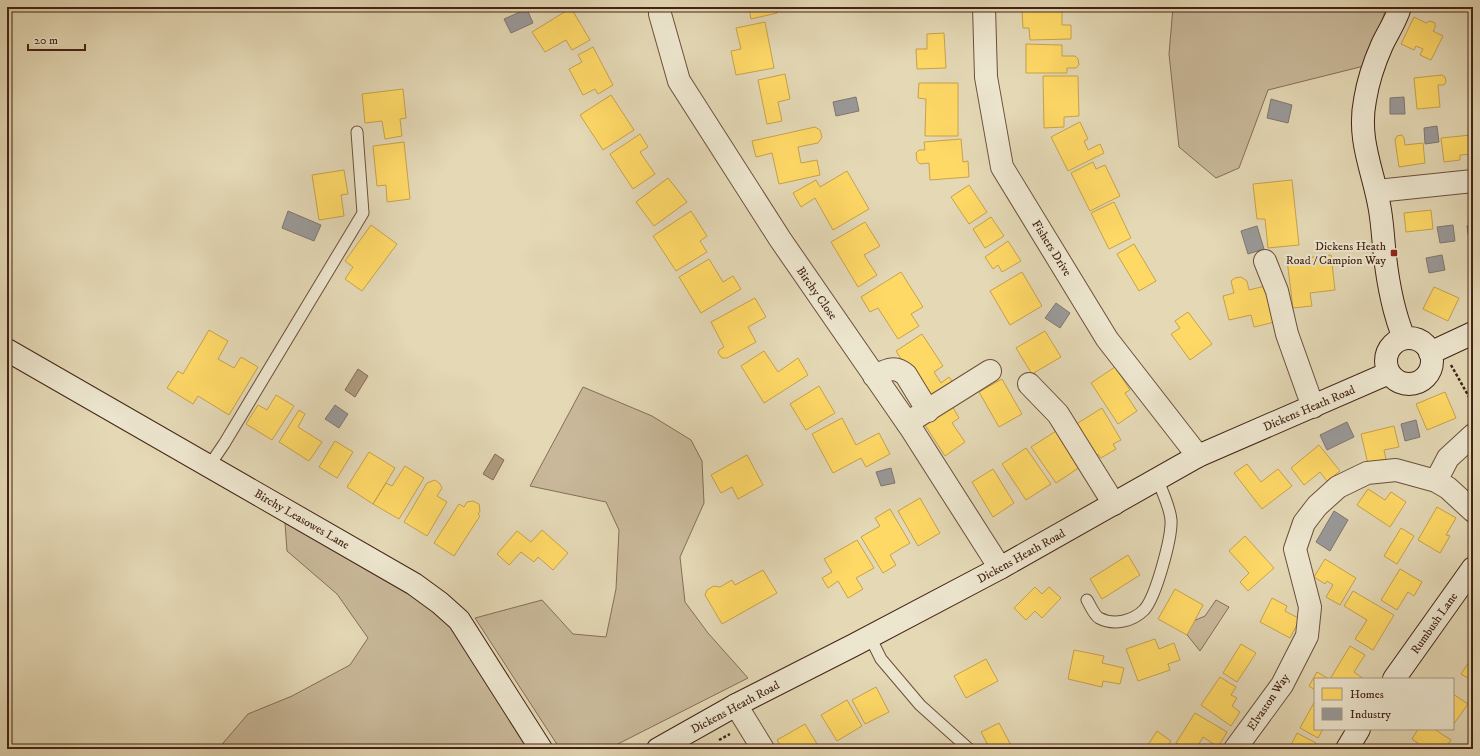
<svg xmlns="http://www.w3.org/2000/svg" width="1480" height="756" font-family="'IM FELL DW Pica',serif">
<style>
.green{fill:#c9b99a;stroke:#866e57}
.water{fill:#ae9a7e;stroke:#846a54}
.homes{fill:#ffd966;stroke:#c7a24d}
.industry{fill:#999;stroke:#807671}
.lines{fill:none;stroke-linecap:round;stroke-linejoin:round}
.lane-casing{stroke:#6c503c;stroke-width:13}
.street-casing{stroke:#6c503c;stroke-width:24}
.secondary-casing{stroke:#442314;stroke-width:24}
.path{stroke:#442314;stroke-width:2.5;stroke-dasharray:3 2;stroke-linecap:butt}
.lane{stroke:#ede6cf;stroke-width:11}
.street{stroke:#ede6cf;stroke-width:22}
.secondary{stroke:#ede6cf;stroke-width:22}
.poi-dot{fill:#8f2418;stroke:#ede6cf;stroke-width:1.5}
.labels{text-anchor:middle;stroke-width:4;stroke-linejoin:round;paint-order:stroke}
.poi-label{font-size:12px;fill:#442314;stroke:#ede6cf;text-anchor:end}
.street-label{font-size:12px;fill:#442314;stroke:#ede6cf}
</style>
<rect width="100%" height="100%" fill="#e4d8b5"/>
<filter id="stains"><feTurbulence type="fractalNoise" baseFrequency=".005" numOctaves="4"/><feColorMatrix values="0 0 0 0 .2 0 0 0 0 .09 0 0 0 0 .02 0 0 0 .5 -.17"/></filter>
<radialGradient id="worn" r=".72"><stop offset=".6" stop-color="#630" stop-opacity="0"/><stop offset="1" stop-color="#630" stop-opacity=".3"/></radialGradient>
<path class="green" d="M1173,7H1385L1384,15L1364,66L1268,90L1239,168L1216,178L1179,147L1169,54Z
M583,387L652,416L691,440L702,461L704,503L680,557L685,602L708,633L748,678L608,749H560L475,618L542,600L573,634L606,637L616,589L619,530L606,502L530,486Z
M285,523L443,614L530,749H218L248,714L292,696L350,665L368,638L337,594L287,551Z
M1216,600L1229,607L1200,651L1184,631L1191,622L1205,616Z"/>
<path class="water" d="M358,369L368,376L355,397L345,390Z
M495,454L504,460L493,480L483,474Z"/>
<path class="homes" d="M749,7H775L777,13L751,19Z
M571,8L590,40L572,50L566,40L545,52L532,32Z
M1062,9V25H1071V39L1030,40L1029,28H1023L1022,10Z
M1414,17L1426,23L1430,21L1435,23V28L1433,31L1443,36L1431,60L1420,55L1423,49L1416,46L1414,50L1401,44Z
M765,22L774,68L736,75L731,51L741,49L736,28Z
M944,33L946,68L917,69L916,49H927V34Z
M1026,44L1062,45V56H1075L1078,59L1079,65L1076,68H1067V73H1026Z
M593,47L613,85L598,94L595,89L583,95L569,69L582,62L578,55Z
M785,74L790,99L778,102L782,121L767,124L758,80Z
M1442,75L1445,77L1446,82L1444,85H1438L1440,107L1417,109L1414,78Z
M1043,76H1078L1079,116L1064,117V127L1044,128Z
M919,83H958V136H925L926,99L918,98Z
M403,89L406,118L400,119L402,136L385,139L382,121L365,123L362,94Z
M611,95L634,130L603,150L580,115Z
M1080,122L1088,139L1084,141L1088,150L1100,144L1104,153L1068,171L1051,137Z
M815,127L820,130L822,137L818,143L798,147L801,163L817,160L820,175L779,184L772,153L756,157L752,141Z
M640,134L648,147L640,152L655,174L633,189L610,154Z
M1402,135L1404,138L1405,145L1423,143L1425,163L1399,167L1395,140L1397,136Z
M1471,135L1473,154L1460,155V160L1444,162L1441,138Z
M961,139L963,162L968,161L969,177L930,180L929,163L920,164L917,161L916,153L919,150H925L924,142Z
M404,142L410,199L387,202L386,185L377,186L373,146Z
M1093,162L1096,169L1105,165L1120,196L1090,211L1071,173Z
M344,170L348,194L341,195L344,216L319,220L312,175Z
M847,171L869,209L833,230L815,198L801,207L793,193L816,180L820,187Z
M668,178L687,202L654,226L636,202Z
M1292,180L1299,245L1268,248L1265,219H1257L1253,184Z
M969,185L987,212L969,224L951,197Z
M1114,202L1131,238L1109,249L1091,213Z
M1431,210L1433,229L1406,232L1404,213Z
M691,211L707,236L700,241L707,252L676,271L653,236Z
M991,217L1004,236L985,248L973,229Z
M865,222L880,246L864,255L877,275L858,287L831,242Z
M371,225L397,244L362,291L345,279L353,267L345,261Z
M1008,241L1021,261L1002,272L998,265L993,269L985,257Z
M1134,244L1156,281L1139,291L1117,254Z
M1331,255L1335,290L1310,293L1312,306L1293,308L1287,260Z
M709,259L723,282L733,276L741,289L701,313L679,277Z
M901,272L923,307L911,314L919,326L898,339L878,308L870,312L861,297Z
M1022,272L1042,306L1010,325L990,291Z
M1241,277L1247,281L1249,290L1269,285L1279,321L1254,327L1251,315L1229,320L1223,296L1234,293L1231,281L1235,278Z
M1434,287L1459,298L1448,321L1423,309Z
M755,298L766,317L748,327L756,342L727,358H722L718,353L719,350L724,347L711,322Z
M1188,312L1212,344L1190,360L1171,334L1180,328L1175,321Z
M209,330L228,341L218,359L234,368L241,357L258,367L229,415L198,396L193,404L167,388L178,371L183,374Z
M1045,331L1061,357L1032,374L1016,348Z
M922,334L943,366L934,372L941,383L949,377L955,385L929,402L896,351Z
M764,351L778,372L798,358L808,375L764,403L741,366Z
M1115,367L1130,390L1125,393L1137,411L1118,424L1091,383Z
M1002,379L1022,414L999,427L979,392Z
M819,386L835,413L806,430L790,404Z
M1445,392L1456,418L1427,430L1416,404Z
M276,395L294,406L272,440L246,424L258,405L267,410Z
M951,404L959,418L952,423L965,442L945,456L923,422Z
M1102,408L1121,440L1113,444L1116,449L1101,458L1098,454L1092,458L1073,426Z
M299,410L305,414L298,427L322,442L309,461L279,442Z
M842,418L856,445L879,433L890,454L866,467L861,458L833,473L812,434Z
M1394,426L1399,447L1384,450L1386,459L1368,464L1361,434Z
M1056,431L1080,467L1056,483L1031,447Z
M335,441L353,452L337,478L319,467Z
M1319,445L1340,471L1327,481L1320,472L1304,485L1291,468Z
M1026,448L1051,484L1026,500L1002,464Z
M369,452L395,468L373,504L347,487Z
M747,455L763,485L738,499L732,487L721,493L711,475Z
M1247,464L1261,482L1278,469L1292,486L1262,509L1234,473Z
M405,466L424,478L399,519L373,504L386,483L392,486Z
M993,469L1014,503L993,517L972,482Z
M435,480L440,484L442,488L437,496L447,502L427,536L404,522L427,483Z
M1473,483V496L1467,491Z
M1368,489L1385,500L1391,492L1406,502L1390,527L1357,505Z
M920,498L940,533L918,546L898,511Z
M473,501L479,504L480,511L478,514L480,516L454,556L434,543L459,504L464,507L467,502Z
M1437,507L1456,518L1446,535L1450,536L1440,553L1418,540Z
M890,509L910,543L890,555L896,565L883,573L861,537L880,526L875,518Z
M1401,528L1414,536L1397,564L1384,556Z
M542,530L568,553L553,570L538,557L534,562L521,552L509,565L497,554L517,531L531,542Z
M1245,536L1274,568L1248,591L1240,582L1249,573L1229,551Z
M857,540L874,568L856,578L863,589L848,598L838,581L828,588L822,578L832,572L824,559Z
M1128,555L1140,575L1102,599L1090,579Z
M1325,559L1356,578L1340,605L1326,597L1333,585L1327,581L1325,584L1314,577Z
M1400,569L1422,582L1414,596L1408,592L1397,610L1381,600Z
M763,570L777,593L722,624L705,595L707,590L714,586L720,587L732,580L735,585Z
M1035,587L1042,594L1049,587L1061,598L1042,618L1035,611L1026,620L1014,608Z
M1175,589L1203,605L1187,635L1158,619Z
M1353,591L1394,615L1373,650L1355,639L1367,620L1344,606Z
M1272,598L1287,606L1285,611L1300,619L1290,638L1260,622Z
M1155,639L1159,649L1174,643L1180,660L1168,664L1170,670L1138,681L1126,649Z
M1241,644L1256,653L1237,682L1223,673Z
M1350,646L1365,655L1354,672L1364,679H1330Z
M1074,650L1104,656L1102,663L1124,668L1120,684L1103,681L1102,687L1068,679Z
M1473,656V681L1461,674Z
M986,659L998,681L966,698L954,676Z
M1317,672L1329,679H1315V690L1309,686Z
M1220,677L1236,687L1231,695L1237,698L1232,706L1240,712L1231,726L1201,705Z
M876,687L889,712L865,724L852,700Z
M1453,694L1468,704L1453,725Z
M847,700L862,726L837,741L821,715Z
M1315,701V729H1323L1318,738L1300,728Z
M1195,713L1227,732L1218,747L1203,737L1196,749H1186L1176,743Z
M999,723L1013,749H990L981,732Z
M805,724L820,749H782L777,740Z
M1418,729H1434L1451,740L1445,749H1414L1418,743L1412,739Z
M1157,731L1171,741L1165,749H1153L1148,745Z
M1297,733L1316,743L1313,749H1289Z"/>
<path class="industry" d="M580,7H591L583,12Z
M527,9L533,23L511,33L504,19Z
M856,97L859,111L836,116L833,102Z
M1404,97L1405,114H1390V98Z
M1271,99L1292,105L1288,123L1267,118Z
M1437,126L1439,142L1425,144L1424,128Z
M288,211L321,225L314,241L282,228Z
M1453,225L1455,241L1440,243L1437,227Z
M1473,225V240H1469L1467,226Z
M1257,226L1264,249L1248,254L1241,231Z
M1442,255L1445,270L1429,273L1426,258Z
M1056,303L1070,313L1060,328L1045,318Z
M335,405L348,414L339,428L325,419Z
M1416,420L1420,437L1405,441L1401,424Z
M1347,422L1354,437L1327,450L1320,435Z
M891,468L895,483L881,486L876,472Z
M1334,511L1348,520L1330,551L1316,542Z"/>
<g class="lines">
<g class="lane-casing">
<path id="lane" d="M209,466L224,444L363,213L357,132
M1087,600C1090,605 1094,615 1099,618C1114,626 1133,621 1144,610C1156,597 1172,537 1171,520C1170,508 1162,490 1157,479
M870,637L881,659L920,705L969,749"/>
</g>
<g class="street-casing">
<path id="street" d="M660,7V14L679,81L780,239L912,430L1000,568
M984,7L986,77L1002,167L1107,339L1198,456
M1377,191L1473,181
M1265,261L1277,291L1287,334L1313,407
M874,376C887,370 895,365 906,375L928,411
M1029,384L1058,414L1114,504
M907,423L990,371
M1436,481L1448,458L1473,435
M736,705L763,749
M1235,749L1282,685L1307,636L1310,607L1295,549L1304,523L1317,506L1338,487L1367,473L1396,470L1436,481L1448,488L1473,511"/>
</g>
<g class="secondary-casing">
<path id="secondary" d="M1400,7C1396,21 1388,32 1382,45C1374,63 1368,81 1365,100C1357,141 1374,172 1380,210C1382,222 1383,235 1384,247C1387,278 1392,309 1404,338
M1386 361a23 23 0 1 1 46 0a23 23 0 1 1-46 0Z
M7,350L414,584L440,603L459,620L541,749
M1430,353L1473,333
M1394,679L1473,568
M658,749L736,705L854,645L1000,568L1198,456L1389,373
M1347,749L1359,729"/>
</g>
<path class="path" d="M1451,365L1473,404
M719,740L730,734"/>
<use href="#lane" class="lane"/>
<use href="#street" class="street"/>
<use href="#secondary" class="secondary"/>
</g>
<rect class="poi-dot" x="1390" y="249" width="8" height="8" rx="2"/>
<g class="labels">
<g class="poi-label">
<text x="1386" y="250">Dickens Heath<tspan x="1386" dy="14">Road / Campion Way</tspan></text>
</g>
<g class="street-label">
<text transform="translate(1052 248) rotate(58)" y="4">Fishers Drive</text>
<text transform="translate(817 293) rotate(55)" y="4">Birchy Close</text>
<text transform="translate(1309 408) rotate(-23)" y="4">Dickens Heath Road</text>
<text transform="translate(302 519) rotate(30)" y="4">Birchy Leasowes Lane</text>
<text transform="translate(1021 556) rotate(-29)" y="4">Dickens Heath Road</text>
<text transform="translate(1434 623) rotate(-55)" y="4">Rumbush Lane</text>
<text transform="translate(1268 702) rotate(-56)" y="4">Elvaston Way</text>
<text transform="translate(735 707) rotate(-28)" y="4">Dickens Heath Road</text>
</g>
</g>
<rect width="1480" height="756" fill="none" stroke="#e4d8b5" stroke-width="24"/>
<rect x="8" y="8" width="1464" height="740" fill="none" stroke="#442314" stroke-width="2"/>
<rect x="12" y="12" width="1456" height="732" fill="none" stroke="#442314"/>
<rect x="1314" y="678" width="140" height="52" fill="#ede6cf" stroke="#a99884"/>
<rect x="1322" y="688" width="20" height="12" fill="#ffd966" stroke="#a99884"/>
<text x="1350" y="698" font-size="12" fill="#442314">Homes</text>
<rect x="1322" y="708" width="20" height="12" fill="#999999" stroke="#a99884"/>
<text x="1350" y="718" font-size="12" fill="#442314">Industry</text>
<path d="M28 44v6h57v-6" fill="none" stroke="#442314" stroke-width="2"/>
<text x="34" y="44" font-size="12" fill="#442314" stroke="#ede6cf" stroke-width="3" paint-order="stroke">20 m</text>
<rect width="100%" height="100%" filter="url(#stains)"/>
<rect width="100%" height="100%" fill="url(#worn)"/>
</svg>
